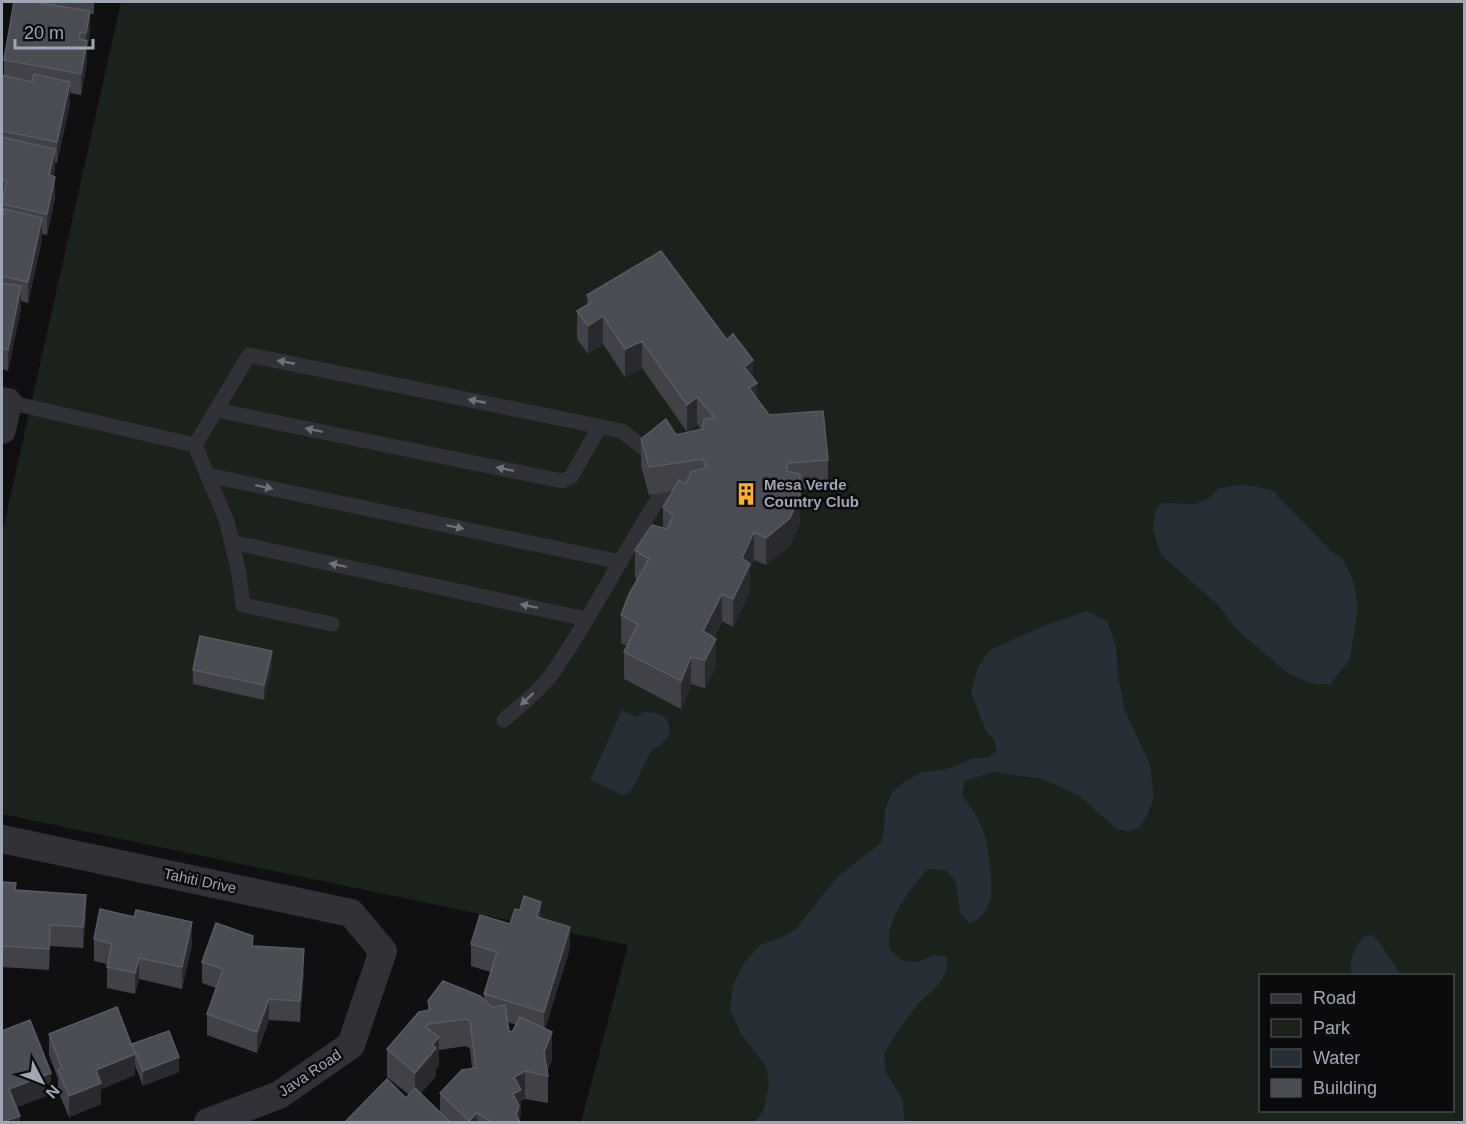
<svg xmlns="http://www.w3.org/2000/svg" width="1466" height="1124" font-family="Helvetica,sans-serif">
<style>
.green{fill:#1a221b;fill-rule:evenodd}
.water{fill:#262f36}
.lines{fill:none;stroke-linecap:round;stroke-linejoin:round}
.service{stroke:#313237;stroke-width:15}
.minor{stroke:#313237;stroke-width:28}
.wall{fill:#414248;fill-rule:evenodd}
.shaded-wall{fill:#292a2e}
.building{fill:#4b4d54;stroke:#595b63;stroke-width:1.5}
.oneway{fill:#6e727c}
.labels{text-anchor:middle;stroke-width:5;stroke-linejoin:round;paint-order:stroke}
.poi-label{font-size:15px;font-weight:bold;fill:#a0a6b4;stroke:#0b0b0d;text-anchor:start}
.street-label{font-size:15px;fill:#a0a6b4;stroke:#0b0b0d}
</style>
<rect width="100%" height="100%" fill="#101012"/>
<path class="green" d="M121,2H1464V1122H581L628,945L2,814V534ZM1260,976H1452V1110H1260Z"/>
<path class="water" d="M1239,485L1254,486L1273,491L1330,550L1343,560L1353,580L1358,607L1350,659L1330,685L1310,683L1289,674L1237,630L1217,604L1161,555L1153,529L1155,512L1161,503L1196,504L1207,499L1220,488Z
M1087,611L1107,621L1116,646L1118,677L1125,711L1150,764L1154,798L1147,816L1139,828L1127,831L1117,829L1079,796L1043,779L993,772L965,781L962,795C972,808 980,820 985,836C988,845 993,886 991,896C989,908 981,921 969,923L960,913L956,882L946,870L929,869C913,883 896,908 890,929C889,935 889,943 889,949L903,961L918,962L934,955L947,957C949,984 930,989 916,1007C904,1022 893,1037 884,1054L886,1072L902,1099L905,1122H755L764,1109L769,1084L766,1066L741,1034L730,1009L733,985L744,963L760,945L783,937L796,929L837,877L881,843L884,829L885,809L892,793L904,782L920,773L942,770L961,764L973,758H987L997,751L994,740L987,733L971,692L977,670L988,651L1043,626Z
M622,710L637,717L643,712L656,713L666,718C675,733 666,744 652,749L633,788L629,793L623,795L590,780Z
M1372,935L1377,939L1401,975L1351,974C1349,958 1354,950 1363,937Z"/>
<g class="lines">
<path class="service" d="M8,402L195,445L227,522L239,574L243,605L332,624
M216,410L562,481L571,477L600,426
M195,445L249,355L622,431L654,456
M207,475L621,562
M231,542L586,619
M504,720C519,706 539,692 551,675C592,617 623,552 662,493"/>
<path class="minor" d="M2,401L8,402L2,430
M2,839L351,913L383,951L351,1045L279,1095L208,1122"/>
</g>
<path class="wall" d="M14,2H94V14H90V32L87,47V62L81,95L70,93V103L57,163H55L54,176L55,198L47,235L42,234V239L28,303L21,301V308L8,371L2,369V75L4,76V60Z
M587,295L753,379L757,399L769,415L828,460V488L800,490V523L790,546L766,565L754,560L750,568V591L733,627L722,621L714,638L716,667L705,688L691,684L681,709L624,679V652L627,646L621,643V615L637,579L635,578V550L663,528V507L673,491L649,495L641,466V439L676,435L687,432L642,368L625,377L603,344L588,354L577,339V311L587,305ZM697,424L701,429L688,432Z
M272,666L264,700L193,684V670Z
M2,882L16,890L86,916L83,948L50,946L49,970L2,967Z
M541,918L570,948L545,1029L552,1060L547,1071L548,1076V1103L525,1099L521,1101V1117L519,1118L520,1122H345L406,1098L409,1095L387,1077V1049L428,1010V1001L484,1000V994L491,972L471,966V944L510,924ZM508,1022L516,1025L512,1032L509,1031ZM466,1046L470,1049L472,1068L440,1093V1112L421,1093L436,1076V1069L439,1065V1050Z
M94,939L192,944L182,989L139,979L135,994L107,988V964L94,961Z
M253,946L304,971L300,1022L269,1020L257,1053L207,1035V1014L216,988L202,983V962Z
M49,1034L132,1048V1044L179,1072L143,1086L135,1065V1075L101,1089V1104L69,1117L58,1091V1079L49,1055Z"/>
<path class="shaded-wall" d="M90,11V32L87,47V62L81,95V74L86,48V33Z
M70,82V103L57,163V142Z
M55,149V170L49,196V175Z
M55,177V198L47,235V214Z
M42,218V239L28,303V282Z
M21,286V308L8,371V350Z
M603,316V344L588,354V326Z
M642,341V368L625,377V349Z
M753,360V385L757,383V411L749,416L744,367Z
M697,397V424L687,433V405Z
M800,495V523L790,546L766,565V538Z
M754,532V560L750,568V591L733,627V599L742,558Z
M722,594V621L703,659V631Z
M716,639V667L705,688V660Z
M272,651V666L264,700V685Z
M691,657V684L681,709V681Z
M86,895V916L83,948V927Z
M541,902V923L537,917Z
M192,922V944L182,989V967Z
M50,925V946L49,970V949Z
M570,927V948L544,1033V1012Z
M304,949V971L300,1022V1001Z
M139,958V979L135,994V973Z
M269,999V1020L257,1053V1032Z
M552,1032V1060L546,1075L544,1052Z
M439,1037V1065L436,1069V1076L415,1100V1073L432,1045Z
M135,1054V1075L101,1089V1104L69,1117V1096L96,1070Z
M179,1057V1072L143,1086V1071Z
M525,1071V1099L521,1101V1117L519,1118V1122H516L513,1094L514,1077Z
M51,1073V1095L9,1110V1089Z
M477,1113V1122H469V1121Z
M20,1116V1122H2Z"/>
<path class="building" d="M14,2H35L90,11L86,33L80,32L79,39L87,41L81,74L4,60Z
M34,74L70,82L57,142L2,131V75L32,82Z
M2,137L55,149L49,175L55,177L47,214L2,204L7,181L2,180Z
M4,209L42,218L28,282L2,276V219Z
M661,251L727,340L733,334L753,360L744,367L757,383L749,388L769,415L823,411L828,460L788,463L786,471L800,474V495L790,518L766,538L754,532L742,558L750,564L733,599L722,594L703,631L716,639L705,660L691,657L681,681L624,652L638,624L621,615L629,594L649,559L635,550L652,525L667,529L673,516L663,507L679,480L686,484L691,472L706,468L703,459L649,467L641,439L666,419L676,435L703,429L704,419L715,418L697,397L687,405L642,341L625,349L603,316L588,326L577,311L592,302L587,295Z
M2,283L21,286L8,350L2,348Z
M200,636L272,651L264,685L193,670Z
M2,882L16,883L15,890L86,895L83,927L50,925L49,949L2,946Z
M524,896L541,902L537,917L570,927L544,1012L484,994L497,952L471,944L480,915L510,924L515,909L520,910Z
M100,909L134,917L136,910L192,922L182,967L139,958L135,973L107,967L112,944L94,939Z
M216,923L253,936L252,946L304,949L300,1001L269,999L257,1032L207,1014L223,969L202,962Z
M443,981L480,996L492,1007L505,1005L509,1031L512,1032L520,1017L552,1032L544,1052L548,1076L525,1071L514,1077L521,1090L513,1094L519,1106L516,1115L520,1122H491L489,1120L477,1113L469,1121L440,1093L462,1070L476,1068L470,1021L466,1019L428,1024L426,1027L439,1037L432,1045L436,1048L415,1073L387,1049L419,1012L430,1010L428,1001Z
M117,1007L135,1054L96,1070L101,1083L69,1096L58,1070L62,1068L49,1034Z
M30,1020L51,1073L9,1089L20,1116L2,1122V1031Z
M169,1031L179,1057L143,1071L132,1044Z
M387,1079L406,1098L415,1088L450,1122H345Z"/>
<defs><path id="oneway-solid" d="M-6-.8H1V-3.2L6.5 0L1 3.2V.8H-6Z" transform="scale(1.5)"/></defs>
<g class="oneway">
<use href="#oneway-solid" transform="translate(286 362) rotate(-169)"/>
<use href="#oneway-solid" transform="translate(477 401) rotate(-169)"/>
<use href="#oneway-solid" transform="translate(314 430) rotate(-168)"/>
<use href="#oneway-solid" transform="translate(505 469) rotate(-168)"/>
<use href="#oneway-solid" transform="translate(264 487) rotate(12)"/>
<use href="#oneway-solid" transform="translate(455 527) rotate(12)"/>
<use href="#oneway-solid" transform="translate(338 565) rotate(-168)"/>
<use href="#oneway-solid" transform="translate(529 606) rotate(-168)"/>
<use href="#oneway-solid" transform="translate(527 699) rotate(137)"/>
</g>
<defs>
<g id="building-bare" transform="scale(1.8)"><path d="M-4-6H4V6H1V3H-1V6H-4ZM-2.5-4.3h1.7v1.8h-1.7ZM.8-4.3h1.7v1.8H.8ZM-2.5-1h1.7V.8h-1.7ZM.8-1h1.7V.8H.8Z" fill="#ffb21b" stroke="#0b0b0d" stroke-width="2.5" paint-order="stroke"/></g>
</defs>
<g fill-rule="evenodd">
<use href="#building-bare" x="746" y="494"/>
</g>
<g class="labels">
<g class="poi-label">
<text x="764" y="490">Mesa Verde<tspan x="764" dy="17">Country Club</tspan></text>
</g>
<g class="street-label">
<text transform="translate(200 881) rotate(12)" y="5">Tahiti Drive</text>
<text transform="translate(310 1073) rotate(-34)" y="5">Java Road</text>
</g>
</g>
<rect width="1466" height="1124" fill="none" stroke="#a0a6b4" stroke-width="6"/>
<rect x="1259" y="974" width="195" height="138" fill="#0b0b0d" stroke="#474950" stroke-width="1.5"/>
<rect x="1271" y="994" width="30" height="9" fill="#313237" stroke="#474950" stroke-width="1.5"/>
<text x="1313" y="1004" font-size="18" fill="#a0a6b4">Road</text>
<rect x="1271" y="1019" width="30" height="18" fill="#1a221b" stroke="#474950" stroke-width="1.5"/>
<text x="1313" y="1034" font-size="18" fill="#a0a6b4">Park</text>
<rect x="1271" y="1049" width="30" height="18" fill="#262f36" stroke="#474950" stroke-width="1.5"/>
<text x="1313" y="1064" font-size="18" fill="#a0a6b4">Water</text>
<rect x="1271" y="1079" width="30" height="18" fill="#4b4d54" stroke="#474950" stroke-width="1.5"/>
<text x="1313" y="1094" font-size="18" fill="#a0a6b4">Building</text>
<g transform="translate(42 1082) rotate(132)" stroke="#0b0b0d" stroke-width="4.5" paint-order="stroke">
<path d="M0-4.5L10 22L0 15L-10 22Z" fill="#a0a6b4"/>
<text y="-9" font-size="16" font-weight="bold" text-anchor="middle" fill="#a0a6b4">N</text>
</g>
<path d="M15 39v9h78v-9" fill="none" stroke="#a0a6b4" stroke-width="3"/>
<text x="24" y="39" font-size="18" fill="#a0a6b4" stroke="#0b0b0d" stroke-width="4.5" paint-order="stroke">20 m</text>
</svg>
